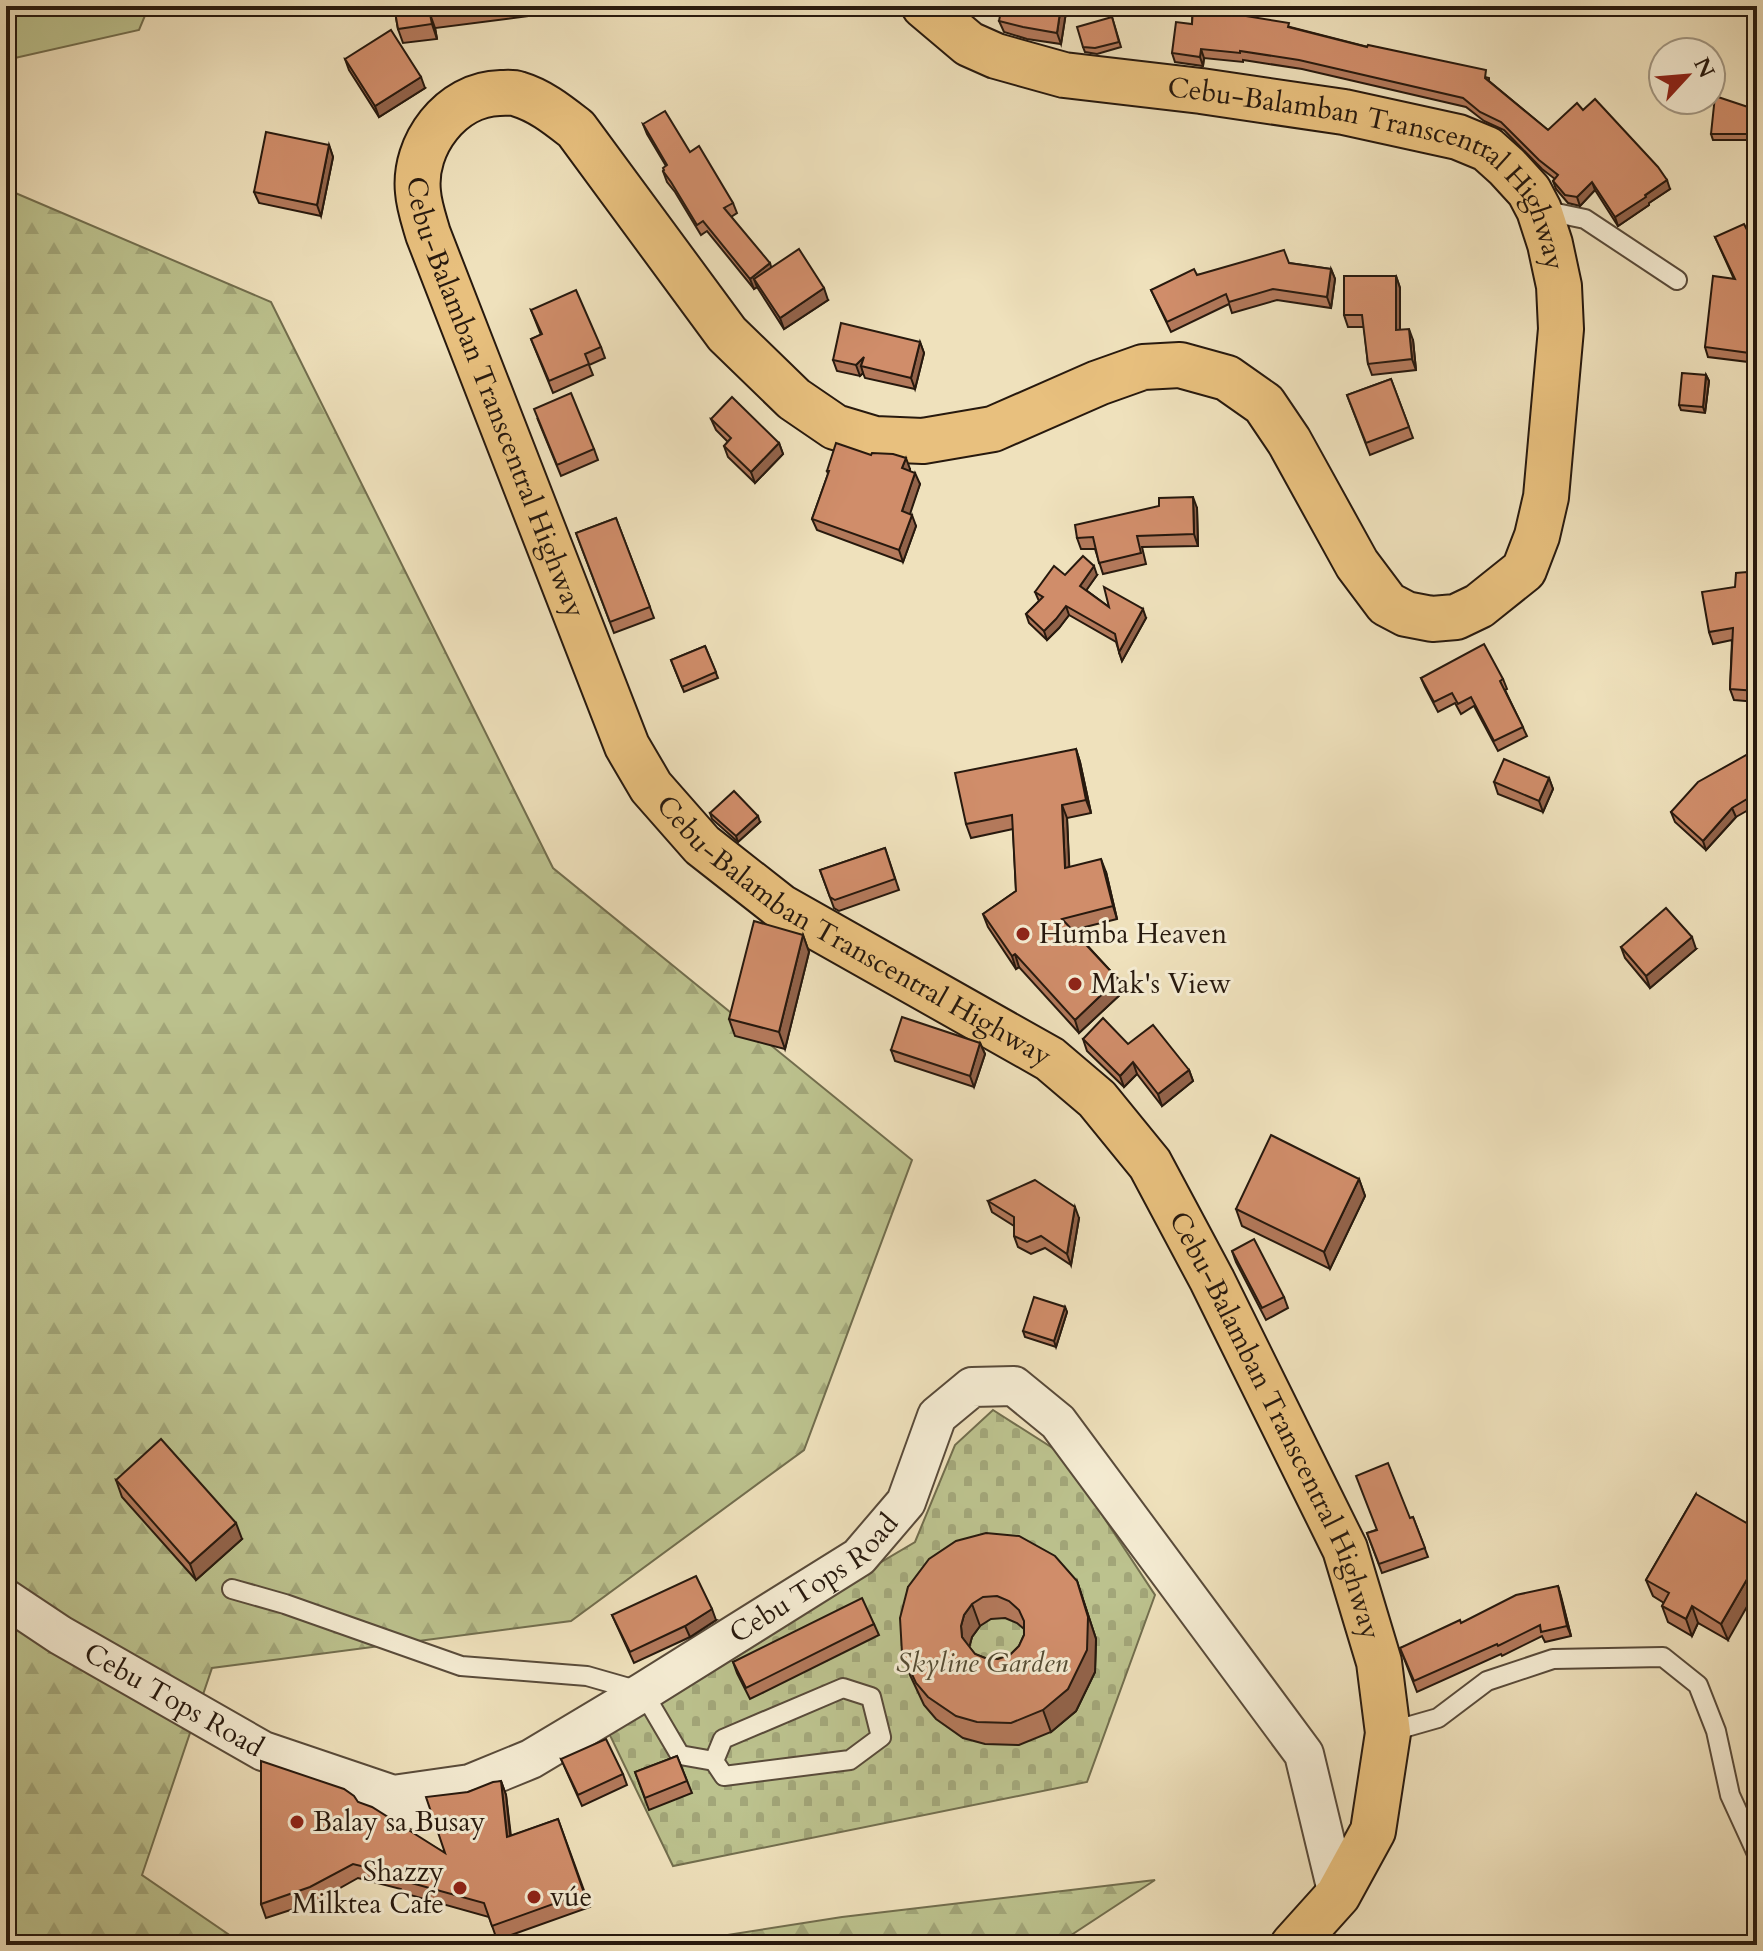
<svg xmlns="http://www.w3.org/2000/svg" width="1763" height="1951" font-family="Cardo,serif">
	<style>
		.grass { fill: #bcc28e; stroke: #726e4e; stroke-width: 2 }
		.forest { fill: url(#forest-firs); stroke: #726e4e; stroke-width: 2 }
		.cemetery { fill: url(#cemetery-stones); stroke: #726e4e; stroke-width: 2 }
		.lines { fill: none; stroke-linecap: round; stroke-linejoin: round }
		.lane-casing { stroke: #594b3a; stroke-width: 22 }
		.street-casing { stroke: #594b3a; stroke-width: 42 }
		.primary-casing { stroke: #27190e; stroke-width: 48 }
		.lane { stroke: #f5ecd3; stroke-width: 18 }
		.street { stroke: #f5ecd3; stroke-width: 38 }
		.primary { stroke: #e8c07e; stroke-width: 44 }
		.wall { fill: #b3795b; stroke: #27190e; stroke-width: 2; fill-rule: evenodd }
		.shaded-wall { fill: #92634a; stroke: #27190e; stroke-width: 2 }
		.building { fill: #d08d6a; stroke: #27190e; stroke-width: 2; fill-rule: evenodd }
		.poi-dot { fill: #8f2418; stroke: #f5ecd3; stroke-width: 3 }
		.labels { text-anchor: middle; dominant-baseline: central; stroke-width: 6; stroke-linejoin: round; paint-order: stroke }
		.street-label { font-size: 28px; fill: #27190e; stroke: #f5ecd3 }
		.poi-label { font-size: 28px; fill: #27190e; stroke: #f5ecd3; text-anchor: start }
		.park-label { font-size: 28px; font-style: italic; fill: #544c34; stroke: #f5ecd3 }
	</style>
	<defs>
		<pattern id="forest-firs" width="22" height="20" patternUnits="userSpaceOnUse" patternTransform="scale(2)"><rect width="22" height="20" fill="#bcc28e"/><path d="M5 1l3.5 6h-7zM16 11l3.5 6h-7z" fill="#a2a679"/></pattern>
		<pattern id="cemetery-stones" width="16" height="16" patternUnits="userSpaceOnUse" patternTransform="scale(2)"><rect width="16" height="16" fill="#bcc28e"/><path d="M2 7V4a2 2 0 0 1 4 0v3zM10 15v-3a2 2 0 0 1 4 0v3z" fill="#a2a679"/></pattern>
	</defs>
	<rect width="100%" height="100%" fill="#efe1bc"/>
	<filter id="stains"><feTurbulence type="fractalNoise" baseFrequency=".0025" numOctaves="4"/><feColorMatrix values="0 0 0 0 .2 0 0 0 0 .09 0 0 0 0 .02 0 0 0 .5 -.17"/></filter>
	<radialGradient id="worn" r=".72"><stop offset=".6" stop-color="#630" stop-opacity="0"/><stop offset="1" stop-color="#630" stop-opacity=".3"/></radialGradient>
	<!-- grass -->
	<path class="grass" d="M6 6H149L139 30 6 60Z"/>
	<!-- forest -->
	<g class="forest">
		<path d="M6 189 271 302 553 868 912 1160 804 1450 571 1621 212 1668 142 1875 244 1945H6Z"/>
		<path d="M1155 1880 1056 1945H664L842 1917Z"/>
	</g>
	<!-- cemetery -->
	<path class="cemetery" d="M993 1410 1062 1454 1155 1595 1087 1782 673 1866 605 1725 915 1542 955 1445Z"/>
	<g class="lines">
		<defs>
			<g id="lane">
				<path d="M1542 210 1585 219 1677 280"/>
				<path d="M232 1589 285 1604 461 1666 587 1676 643 1692 680 1755 714 1761"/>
				<path d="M843 1688 871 1697 881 1737 850 1760 724 1776 714 1761 723 1739Z"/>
				<path d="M1389 1732 1438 1718 1487 1681 1553 1659 1663 1657 1698 1685 1716 1731 1730 1795 1757 1854"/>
				<path d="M371 1807 422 1822"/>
			</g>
			<g id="street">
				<path id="s1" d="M6 1599 60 1635 263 1751 393 1795 470 1784 531 1759 643 1692 859 1557 906 1502 937 1416 972 1387 1014 1386 1058 1422 1304 1754 1338 1895"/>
			</g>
			<g id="primary">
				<path id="s2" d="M924 6 969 44 996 56 1064 75 1201 91 1344 112 1458 137 1487 149 1507 167 1529 191 1539 210 1550 244 1559 286 1561 329 1546 497 1537 536 1524 570 1479 606 1456 617 1432 619 1406 614 1387 604 1357 564 1289 441 1264 404 1227 378 1180 365 1143 367 1098 383 993 429 923 441 875 439 835 427 794 399 727 334 576 129C558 115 541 101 518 94 512 92 506 93 500 93 451 94 413 145 418 192 419 206 424 220 428 234L627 746 651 787 702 845 781 907 1050 1059 1097 1099 1150 1164 1212 1280 1345 1549 1379 1662 1388 1733 1373 1831 1338 1895 1293 1945"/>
			</g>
		</defs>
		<!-- lane casing -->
		<use href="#lane" class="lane-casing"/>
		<!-- street casing -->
		<use href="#street" class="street-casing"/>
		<!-- primary casing -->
		<use href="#primary" class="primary-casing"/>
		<!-- lane -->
		<use href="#lane" class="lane"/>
		<!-- street -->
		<use href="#street" class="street"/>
		<!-- primary -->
		<use href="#primary" class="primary"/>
	</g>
	<!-- wall -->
	<g class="wall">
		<path d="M394 6H551L552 13 435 28 437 39 403 43 398 29Z"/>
		<path d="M1067 6 1061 44 1027 39 1004 32 999 21Z"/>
		<path d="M1193 6H1231V14L1290 27 1489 78V81L1548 130 1583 110 1670 189 1649 203V205L1618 226 1595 190 1580 206 1568 203 1556 189 1553 181 1555 179 1542 169 1504 130 1484 121 1466 107 1302 69 1243 60V62L1204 58 1203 66 1175 62 1172 53 1192 24Z"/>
		<path d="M1112 17 1121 47 1097 54 1085 52 1083 47Z"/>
		<path d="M345 59 425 88 379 117 349 70Z"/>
		<path d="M1757 110V152L1753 150 1751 145 1752 140H1713L1711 134Z"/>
		<path d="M643 124 690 152 733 203 737 213 731 217 771 267 828 300 784 329 757 287 754 289 707 231 701 235 675 192 667 182 663 171 666 166 647 134Z"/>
		<path d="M329 145 333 157 321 216 259 203 254 192Z"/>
		<path d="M1715 237 1757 249V363L1708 357 1705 347 1734 279Z"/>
		<path d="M1289 263 1331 269 1335 279 1331 308 1277 300 1232 313 1229 304 1171 332 1151 290 1197 275Z"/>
		<path d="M1396 276 1400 288V330L1413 340 1416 370 1372 375 1368 364 1364 327H1348L1344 315Z"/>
		<path d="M531 310 601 347 605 358 589 365 593 375 553 393 531 339 541 335Z"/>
		<path d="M920 342 924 353 915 389 865 378 863 373 860 376 837 371 833 360Z"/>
		<path d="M1706 375 1709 381 1705 413 1681 410 1679 405Z"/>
		<path d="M1391 379 1413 438 1370 455 1347 395Z"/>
		<path d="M711 419 779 443 783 454 755 483 728 457 724 446 728 442 716 430Z"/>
		<path d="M538 420 594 449 598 460 561 476Z"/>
		<path d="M910 469V471L920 484 909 514 916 526 903 562 817 530 812 519 828 474 827 471Z"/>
		<path d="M1197 508 1198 546 1142 547 1146 564 1103 574 1095 549H1081L1077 538Z"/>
		<path d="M616 518 654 618 614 633 576 533Z"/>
		<path d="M1747 572 1751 584 1757 619V702L1734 700 1730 689 1732 640 1713 644 1709 632 1735 587Z"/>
		<path d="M1065 575H1097L1086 590 1109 607 1146 618 1122 661 1116 642 1069 615 1059 628 1047 640 1029 623 1026 614 1039 601 1035 592Z"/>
		<path d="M705 646 718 678 684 692 671 660Z"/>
		<path d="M1421 678 1503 679 1507 689 1505 690 1527 736 1498 751 1474 706 1461 714 1455 703 1438 712 1425 687Z"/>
		<path d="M1076 749 1080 762 1091 813 1067 818 1069 867 1106 872 1117 919 1073 930 1118 979 1123 992 1079 1033 1019 967 1016 969 988 927 983 914 1016 891 1013 829 971 838 966 824Z"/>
		<path d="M1757 749V805L1736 817 1706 850 1675 822 1671 812Z"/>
		<path d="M1549 778 1553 789 1543 812 1498 794 1494 782Z"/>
		<path d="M710 813 760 822 738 842 712 819Z"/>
		<path d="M885 848 899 890 839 911 834 908 820 870Z"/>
		<path d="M803 935 809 952 785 1049 735 1036 729 1019Z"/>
		<path d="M1621 947 1696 949 1650 988 1625 958Z"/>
		<path d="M1083 1039 1128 1044 1189 1070 1193 1081 1162 1106 1137 1074 1124 1087 1087 1051Z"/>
		<path d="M980 1043 985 1054 974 1087 895 1061 891 1050Z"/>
		<path d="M1359 1179 1365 1196 1330 1269 1242 1226 1236 1209Z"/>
		<path d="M988 1201 1079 1218 1071 1265 1045 1248 1031 1254 1018 1247 1014 1236V1226L992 1212Z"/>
		<path d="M1232 1251 1284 1297 1288 1308 1266 1320 1236 1262Z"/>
		<path d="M1065 1307 1067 1312 1056 1347 1025 1337 1023 1331Z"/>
		<path d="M116 1480 242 1539 196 1580 122 1497Z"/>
		<path d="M1696 1494 1728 1640 1698 1623 1692 1636 1668 1622 1662 1606 1664 1603 1653 1596 1646 1580Z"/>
		<path d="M1413 1517 1428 1557 1382 1573 1367 1533Z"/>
		<path d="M1077 1581 1096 1639 1095 1672 1076 1711 1051 1732 1019 1745 985 1744 963 1738 936 1719 924 1705 910 1675 902 1653 908 1587ZM1005 1618 1017 1623 1024 1629V1635L1019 1646 1010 1655 998 1659 985 1658 975 1654 969 1647 972 1637 980 1626 991 1619Z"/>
		<path d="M1558 1586 1571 1636 1545 1642 1542 1636 1502 1656 1501 1654 1417 1692 1400 1648Z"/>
		<path d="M612 1615 716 1620 690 1637 634 1663Z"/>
		<path d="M874 1624 879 1635 750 1699 737 1673 733 1662Z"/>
		<path d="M677 1756 692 1793 649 1810 635 1772Z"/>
		<path d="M561 1759 623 1774 627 1785 582 1806Z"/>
		<path d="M501 1781 506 1795 511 1836 558 1819 590 1907 497 1940 489 1917 403 1893 401 1889 358 1878 315 1902 266 1918 261 1904 358 1802 445 1853 468 1792Z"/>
	</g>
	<!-- shaded-wall -->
	<g class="shaded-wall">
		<path d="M1061 6H1067L1061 44 1057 33Z"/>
		<path d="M430 14 435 28 437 39 432 24Z"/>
		<path d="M1201 49 1204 58 1203 66 1200 57Z"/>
		<path d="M421 77 425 88 379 117 375 106Z"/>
		<path d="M329 145 333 157 321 216 317 205Z"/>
		<path d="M1667 180 1670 189 1649 203V205L1618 226 1615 217Z"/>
		<path d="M1592 182 1595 190 1580 206 1577 197Z"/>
		<path d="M770 263 773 273 754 279 757 287 754 289 750 279Z"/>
		<path d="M1331 269 1335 279 1331 308 1327 297Z"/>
		<path d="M1396 276 1400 288V342L1396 330Z"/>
		<path d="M824 288 828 300 784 329 780 318Z"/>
		<path d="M1409 329 1413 340 1416 370 1412 359Z"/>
		<path d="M920 342 924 353 915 389 911 378Z"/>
		<path d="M864 357 861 366 863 373 860 376 856 365Z"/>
		<path d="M1706 375 1709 381 1705 413 1703 407Z"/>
		<path d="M779 443 783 454 755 483 751 472Z"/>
		<path d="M906 458 910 469 906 479 902 468Z"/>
		<path d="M915 473 920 484 907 523 902 511Z"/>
		<path d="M1193 497 1197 508 1198 546 1194 534Z"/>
		<path d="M912 515 916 526 903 562 899 550Z"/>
		<path d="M1094 566 1097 575 1083 595 1080 586Z"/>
		<path d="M1747 572 1751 584 1757 619V632Z"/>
		<path d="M1066 606 1069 615 1059 628 1047 640 1044 631Z"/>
		<path d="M1143 609 1146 618 1122 661 1119 652Z"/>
		<path d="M1076 749 1080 762 1091 813 1086 800Z"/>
		<path d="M1549 778 1553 789 1543 812 1539 801Z"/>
		<path d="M1062 805 1067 818 1070 881 1065 868Z"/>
		<path d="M1732 808 1736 817 1706 850 1703 841Z"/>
		<path d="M758 816 760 822 738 842 736 836Z"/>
		<path d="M1101 859 1106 872 1117 919 1113 906Z"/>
		<path d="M803 935 809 952 785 1049 779 1032Z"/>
		<path d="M1692 937 1696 949 1650 988 1646 976Z"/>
		<path d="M1015 954 1019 967 1016 969 1012 956Z"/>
		<path d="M1118 979 1123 992 1079 1033 1075 1020Z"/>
		<path d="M980 1043 985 1054 974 1087 970 1076Z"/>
		<path d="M1133 1062 1137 1074 1124 1087 1120 1076Z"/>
		<path d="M1189 1070 1193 1081 1162 1106 1158 1094Z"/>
		<path d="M1359 1179 1365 1196 1330 1269 1324 1252Z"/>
		<path d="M1075 1207 1079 1218 1071 1265 1067 1254Z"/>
		<path d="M1065 1307 1067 1312 1056 1347 1054 1341Z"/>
		<path d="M236 1523 242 1539 196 1580 190 1564Z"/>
		<path d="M1757 1562V1589L1728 1640 1721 1624Z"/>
		<path d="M1077 1581 1096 1639 1095 1672 1076 1711 1051 1732 1043 1710Z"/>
		<path d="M1558 1586 1561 1596 1571 1636 1567 1626Z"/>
		<path d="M972 1604 980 1626 972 1637 969 1648 962 1637 961 1626 964 1615Z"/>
		<path d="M1692 1606 1698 1623 1692 1636 1686 1619Z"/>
		<path d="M712 1609 716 1620 690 1637 685 1626Z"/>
		<path d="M501 1781 506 1795 512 1852 507 1837Z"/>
	</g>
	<!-- building -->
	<g class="building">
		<path d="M394 6H488L430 14 432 24 398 29Z"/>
		<path d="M1002 6H1061L1057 33 1023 27 999 21Z"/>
		<path d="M1193 6H1228L1227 13 1289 23 1288 27 1367 47 1368 45 1486 70 1485 78 1548 130 1577 103 1583 110 1595 99 1658 167 1667 180 1645 195 1646 197 1615 217 1592 182 1577 197 1565 195 1553 181 1558 175 1539 160 1501 122 1480 112 1463 98 1299 60 1240 51V53L1201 49 1200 57 1172 53 1176 22 1192 24Z"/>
		<path d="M1112 17 1119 42 1095 48 1083 47 1077 27Z"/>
		<path d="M391 30 421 77 375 106 345 59Z"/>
		<path d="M1715 96 1757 110V147L1751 145 1754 134H1711Z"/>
		<path d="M665 111 690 152 699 146 733 203 724 208 770 263 750 279 703 221 697 225 671 182 663 171 664 170 663 168 667 165 643 124Z"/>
		<path d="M266 132 329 145 317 205 254 192Z"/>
		<path d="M1744 224 1757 249V354L1705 347 1713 276 1735 279 1715 237Z"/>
		<path d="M799 249 824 288 780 318 754 279Z"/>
		<path d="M1284 250 1289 263 1331 269 1327 297 1273 289 1229 302 1226 294 1167 322 1151 290 1194 269 1197 275Z"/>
		<path d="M1344 276H1396V330L1409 329 1412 359 1368 364 1362 315H1344Z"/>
		<path d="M576 290 601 347 585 354 589 364 549 381 531 339 542 334 531 310Z"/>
		<path d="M841 323 920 342 911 378 861 366 864 357 856 365 833 360Z"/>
		<path d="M1682 373 1706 375 1703 407 1679 405Z"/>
		<path d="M1391 379 1409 427 1366 443 1347 395Z"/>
		<path d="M571 393 594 449 557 465 534 409Z"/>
		<path d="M732 397 779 443 751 472 724 446 731 438 711 419Z"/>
		<path d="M836 443 871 455 872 453 893 454 906 458 902 468 915 473 902 511 912 515 899 550 812 519 829 471H827Z"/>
		<path d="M1193 497 1194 534 1137 536 1141 553 1099 563 1093 537 1077 538 1075 525 1159 506V498Z"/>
		<path d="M616 518 650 607 610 622 576 533Z"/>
		<path d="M1083 556 1094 566 1080 586 1109 607 1104 587 1143 609 1119 652 1115 634 1066 606 1056 619 1044 631 1026 614 1043 597 1035 592 1054 566 1065 575Z"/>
		<path d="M1747 572 1757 632V691L1730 689 1733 628 1709 632 1702 592 1735 587 1736 573Z"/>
		<path d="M1484 644 1503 679 1500 681 1523 727 1494 741 1471 697 1458 704 1452 693 1434 702 1421 678Z"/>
		<path d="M705 646 716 672 682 687 671 660Z"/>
		<path d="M1076 749 1086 800 1062 805 1065 868 1101 859 1113 906 1062 919 1118 979 1075 1020 1015 954 1012 956 983 914 1016 891 1012 815 966 824 955 773Z"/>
		<path d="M1757 749V793L1732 808 1703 841 1671 812 1698 782Z"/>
		<path d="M1504 759 1549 778 1539 801 1494 782Z"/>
		<path d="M734 791 758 816 736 836 710 813Z"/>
		<path d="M885 848 895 879 835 900 830 897 820 870Z"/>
		<path d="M1666 908 1692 937 1646 976 1621 947Z"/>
		<path d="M754 921 803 935 779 1032 729 1019Z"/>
		<path d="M902 1017 980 1043 970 1076 891 1050Z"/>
		<path d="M1103 1018 1128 1044 1153 1025 1189 1070 1158 1094 1133 1062 1120 1076 1083 1039Z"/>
		<path d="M1271 1135 1359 1179 1324 1252 1236 1209Z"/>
		<path d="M1035 1180 1075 1207 1067 1254 1041 1236 1027 1242 1014 1236V1217L988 1201Z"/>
		<path d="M1254 1239 1284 1297 1262 1308 1232 1251Z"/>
		<path d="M1034 1297 1065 1307 1054 1341 1023 1331Z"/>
		<path d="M161 1439 236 1523 190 1564 116 1480Z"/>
		<path d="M1388 1463 1410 1518 1413 1517 1425 1548 1379 1564 1367 1533 1377 1530 1356 1476Z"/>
		<path d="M1696 1494 1757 1529V1562L1721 1624 1692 1606 1686 1619 1662 1606 1669 1593 1646 1580Z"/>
		<path d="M986 1533 1019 1536 1055 1556 1077 1581 1088 1617 1087 1650 1068 1689 1043 1710 1011 1723 977 1722 956 1716 928 1697 916 1683 902 1653 900 1618 908 1587 929 1559 956 1541ZM997 1596 1009 1601 1019 1610 1024 1621V1635L1019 1646 1010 1655 998 1659 985 1658 975 1654 962 1637 961 1626 964 1615 972 1604 983 1597Z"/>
		<path d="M696 1576 712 1609 685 1626 630 1652 612 1615Z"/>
		<path d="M1558 1586 1567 1626 1541 1632 1540 1625 1498 1646 1497 1644 1414 1681 1400 1648 1460 1620 1461 1623 1516 1595Z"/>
		<path d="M862 1598 874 1624 746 1688 733 1662Z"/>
		<path d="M606 1739 623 1774 578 1795 561 1759Z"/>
		<path d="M677 1756 687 1781 645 1798 635 1772Z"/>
		<path d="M261 1761 344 1789 354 1796 358 1802 372 1807 445 1853 426 1797 468 1792 493 1782 501 1781 507 1837 558 1819 584 1893 492 1926 484 1903 397 1879 398 1875 353 1864 310 1887 261 1904Z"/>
	</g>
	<!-- markers -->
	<g class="poi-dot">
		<circle cx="1023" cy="934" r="8"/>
		<circle cx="1075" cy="984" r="8"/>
		<circle cx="297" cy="1822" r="8"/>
		<circle cx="460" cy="1888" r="8"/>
		<circle cx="534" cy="1897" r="8"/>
	</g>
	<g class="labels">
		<!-- street labels -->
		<g class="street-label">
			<text stroke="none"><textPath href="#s2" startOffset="498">Cebu-Balamban Transcentral Highway</textPath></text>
			<text stroke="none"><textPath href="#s2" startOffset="2728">Cebu-Balamban Transcentral Highway</textPath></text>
			<text stroke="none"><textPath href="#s2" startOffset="3400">Cebu-Balamban Transcentral Highway</textPath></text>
			<text stroke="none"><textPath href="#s2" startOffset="4072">Cebu-Balamban Transcentral Highway</textPath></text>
			<text stroke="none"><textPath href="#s1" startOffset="916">Cebu Tops Road</textPath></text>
			<text stroke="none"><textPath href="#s1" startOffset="196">Cebu Tops Road</textPath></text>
		</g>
		<!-- poi labels -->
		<g class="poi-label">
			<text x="1039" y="934">Humba Heaven</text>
			<text x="1091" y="984">Mak's View</text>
			<text x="313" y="1822">Balay sa Busay</text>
			<text x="444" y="1872" text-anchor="end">Shazzy<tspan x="444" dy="32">Milktea Cafe</tspan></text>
			<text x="550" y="1897">vúe</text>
		</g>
		<!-- park labels -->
		<g class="park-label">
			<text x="982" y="1663">Skyline Garden</text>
		</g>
	</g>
	<!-- margin -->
	<rect width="1763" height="1951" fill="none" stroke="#efe1bc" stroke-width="32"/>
	<rect x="8" y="8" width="1747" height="1935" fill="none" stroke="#27190e" stroke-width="4"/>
	<rect x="16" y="16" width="1731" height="1919" fill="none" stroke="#27190e" stroke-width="2"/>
	<!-- north arrow -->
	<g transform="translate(1687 76) rotate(64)"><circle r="38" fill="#f5ecd3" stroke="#a39884" stroke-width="2"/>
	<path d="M0-6L14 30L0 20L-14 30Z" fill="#8f2418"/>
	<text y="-12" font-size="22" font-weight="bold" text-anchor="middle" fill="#27190e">N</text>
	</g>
	<rect width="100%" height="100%" filter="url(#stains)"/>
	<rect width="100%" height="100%" fill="url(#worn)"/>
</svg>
